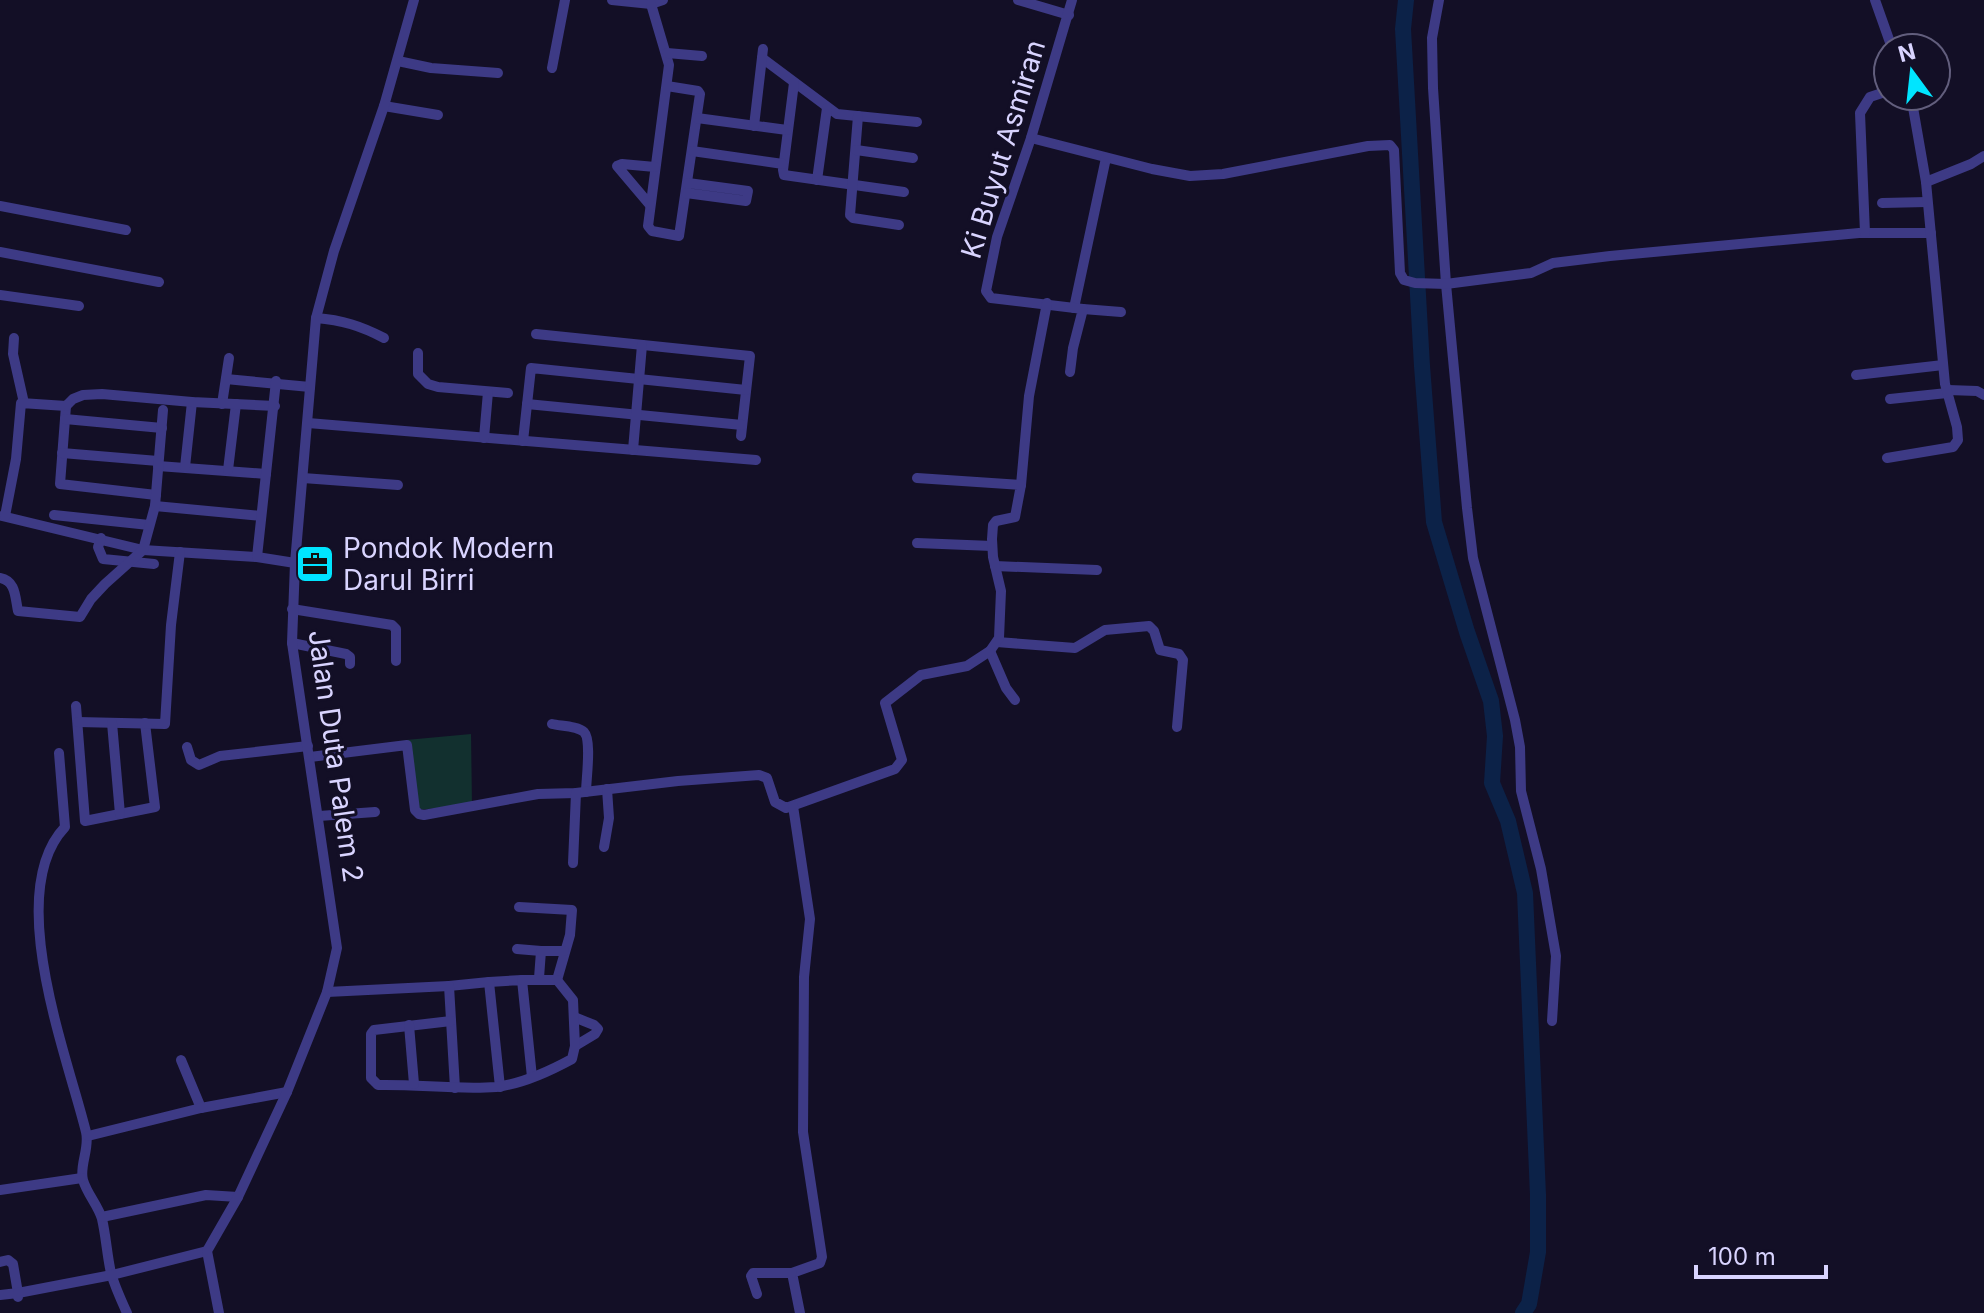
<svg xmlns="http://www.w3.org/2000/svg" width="1984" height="1313" font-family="Inter,sans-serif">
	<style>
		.green { fill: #12302f }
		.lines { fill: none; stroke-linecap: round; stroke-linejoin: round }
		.river { stroke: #0c2248; stroke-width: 16 }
		.street { stroke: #3d3a85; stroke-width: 10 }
		.labels { text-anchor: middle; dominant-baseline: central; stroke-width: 6; stroke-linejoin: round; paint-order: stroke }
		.street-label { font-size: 28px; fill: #d9d4ff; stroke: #130f26 }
		.poi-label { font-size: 28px; fill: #d9d4ff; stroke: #130f26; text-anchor: start }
	</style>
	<rect width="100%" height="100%" fill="#130f26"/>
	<!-- green -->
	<path class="green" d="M471 734 472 806 412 810 406 740Z"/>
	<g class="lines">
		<!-- river -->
		<path class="river" d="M1406 0 1403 29 1422 366 1434 522 1467 632 1491 701 1495 736 1492 783 1508 821 1525 893 1538 1195V1252L1529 1304 1523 1313"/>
		<!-- street -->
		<g class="street">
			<path d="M612 0 651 4 663 0"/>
			<path d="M1018 0 1069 15"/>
			<path d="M1439 0 1432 38 1433 88 1446 284 1467 508 1473 558 1515 720 1520 747 1521 791 1541 869 1556 956 1552 1021"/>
			<path d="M1875 0 1892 48"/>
			<path d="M651 4 669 65 648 226 652 231 679 236 700 94 698 91 667 86"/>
			<path d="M667 53 702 56"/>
			<path d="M762 58 837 114 917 122"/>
			<path d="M398 61 431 68 498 73"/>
			<path d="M552 68 565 0"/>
			<path d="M794 83 783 170 784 175 904 192"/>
			<path d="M384 106 438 115"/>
			<path d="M858 116 850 215 853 218 899 225"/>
			<path d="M697 118 787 130"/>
			<path d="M754 126 763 49"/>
			<path d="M1031 138 1152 169 1190 176 1223 174 1368 146 1390 145 1394 150 1400 273 1404 280 1415 283 1446 284 1531 273 1553 263 1610 256 1859 233H1931"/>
			<path d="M856 150 913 158"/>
			<path d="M692 151 783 164"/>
			<path d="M817 180 827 108"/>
			<path d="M1926 182 1971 164 1984 156"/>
			<path d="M686 193 746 201 748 191 688 183"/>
			<path d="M1882 203 1927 202"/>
			<path d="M650 205 617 166 622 164 655 167"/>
			<path d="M0 206 126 230"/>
			<path d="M1865 233 1860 113 1870 97 1888 91"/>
			<path d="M0 252 159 282"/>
			<path d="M0 295 79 306"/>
			<path d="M1074 308 1106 158"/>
			<path d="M1083 309 1121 312"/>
			<path d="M316 318C342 320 361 326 384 338"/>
			<path d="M536 334 750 356 741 436"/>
			<path d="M14 338 13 354 24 403"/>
			<path d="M418 353V374L428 384 438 387 508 393"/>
			<path d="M1070 372 1073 348 1083 309 991 298 986 291 997 237 1031 138 1072 0"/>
			<path d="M1856 375 1943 365"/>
			<path d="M226 379 310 387"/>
			<path d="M1948 390 1977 391 1984 395"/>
			<path d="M1890 399 1947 393"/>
			<path d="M222 404 229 358"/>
			<path d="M527 404 742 425"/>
			<path d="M66 406 60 484 156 495"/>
			<path d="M65 419 162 428"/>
			<path d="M308 423 756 460"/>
			<path d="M484 438 488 392"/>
			<path d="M523 441 531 368 746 390"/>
			<path d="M633 450 642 345"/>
			<path d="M62 453 158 461"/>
			<path d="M1887 458 1953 447 1958 440 1957 427 1945 384 1926 182 1911 96"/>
			<path d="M158 466 266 474"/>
			<path d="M185 467 192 402"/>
			<path d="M228 470 236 404"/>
			<path d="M303 478 398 485"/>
			<path d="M1021 485 1029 396 1047 303"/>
			<path d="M155 506 261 516"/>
			<path d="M54 515 149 525"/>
			<path d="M2 516 143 550 257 557 295 563"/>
			<path d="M5 516 16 459 21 403 66 406 73 399 83 395 102 394 192 402 275 406"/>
			<path d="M101 538 98 547 103 559 154 564"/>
			<path d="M917 543 992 546"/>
			<path d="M257 557 276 381"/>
			<path d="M995 566 1097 570"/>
			<path d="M0 578C16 581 15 597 18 611L80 617 91 599 105 584 143 550 155 506 163 410"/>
			<path d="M292 609 392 625 396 629V661"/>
			<path d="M997 642 1075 648 1105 630 1149 626 1154 631 1160 650 1179 654 1183 660 1177 727"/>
			<path d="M292 643 346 654 350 657V664"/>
			<path d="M990 651 1006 688 1015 700"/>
			<path d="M76 706 85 821 155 807 145 723"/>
			<path d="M78 722 165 724 171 625 180 552"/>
			<path d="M112 723 120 814"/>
			<path d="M552 724C560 726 578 726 584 732 592 740 586 780 586 792"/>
			<path d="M187 747 191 760 199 765 220 756 308 746"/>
			<path d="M59 753 65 827C3 892 67 1055 86 1132 90 1148 79 1166 83 1180 87 1194 98 1205 102 1219 106 1236 107 1255 111 1273 115 1287 121 1300 127 1313"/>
			<path d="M310 757 407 745 415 810 419 814 424 815 538 794 576 793 678 781 759 775 767 778 775 802 786 808 895 769 902 760 885 703 921 675 967 666 990 651 999 638 1001 591 993 557 992 539 993 525 996 521 1015 517 1021 485 917 478"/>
			<path d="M793 806 810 919 804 977 803 1132 822 1257 820 1263 792 1273 800 1313"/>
			<path d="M319 816 375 812"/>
			<path d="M604 847 609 818 607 789"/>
			<path d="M573 863 576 793"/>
			<path d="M519 907 572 910 570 935 557 980"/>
			<path d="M517 949 541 951"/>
			<path d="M539 978 541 951H564"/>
			<path d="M489 982 522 980 532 1077"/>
			<path d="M449 986 489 982 500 1087"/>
			<path d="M327 992 449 986 455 1088"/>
			<path d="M574 1017 594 1025 598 1029 595 1034 575 1046"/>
			<path d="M451 1021 374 1030 371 1034V1078L378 1085C417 1084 457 1090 496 1087 521 1084 550 1071 572 1059L575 1046 573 1000 557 980H522"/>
			<path d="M409 1025 414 1084"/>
			<path d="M181 1060 201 1108"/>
			<path d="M88 1136 201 1108 287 1092"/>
			<path d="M0 1190 82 1178"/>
			<path d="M102 1217 206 1195 238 1197"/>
			<path d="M0 1262 8 1260 13 1264 18 1293 0 1295"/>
			<path d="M757 1294 751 1276 753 1273H792"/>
			<path d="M18 1297V1293L112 1275 207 1251"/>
			<path d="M219 1313 207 1251 238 1197 287 1092 327 992 337 948 292 643 295 563 316 318 334 251 384 106 414 0"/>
		</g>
	</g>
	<!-- icons -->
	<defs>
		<symbol id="office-square" viewBox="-11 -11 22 22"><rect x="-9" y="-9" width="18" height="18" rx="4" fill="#00e5ff" stroke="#130f26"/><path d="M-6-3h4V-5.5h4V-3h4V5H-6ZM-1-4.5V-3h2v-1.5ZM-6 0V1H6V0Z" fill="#111"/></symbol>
	</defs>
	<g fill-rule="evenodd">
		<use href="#office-square" x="293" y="542" width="44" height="44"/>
	</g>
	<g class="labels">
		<!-- street labels -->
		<g class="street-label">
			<text transform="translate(1003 149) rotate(-73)">Ki Buyut Asmiran</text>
			<text transform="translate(336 756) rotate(82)">Jalan Duta Palem 2</text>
		</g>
		<!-- poi labels -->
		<g class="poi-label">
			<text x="343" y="548">Pondok Modern<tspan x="343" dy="32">Darul Birri</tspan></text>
		</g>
	</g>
	<!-- north arrow -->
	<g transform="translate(1912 72) rotate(345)"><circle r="38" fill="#130f26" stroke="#625e7d" stroke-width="2"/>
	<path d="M0-6L14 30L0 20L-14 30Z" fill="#00e5ff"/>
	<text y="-12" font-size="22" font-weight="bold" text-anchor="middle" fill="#d9d4ff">N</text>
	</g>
	<!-- scale -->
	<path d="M1696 1265v12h130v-12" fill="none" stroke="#d9d4ff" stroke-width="4"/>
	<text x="1708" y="1265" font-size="24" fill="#d9d4ff" stroke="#130f26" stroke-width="6" paint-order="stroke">100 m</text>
</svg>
